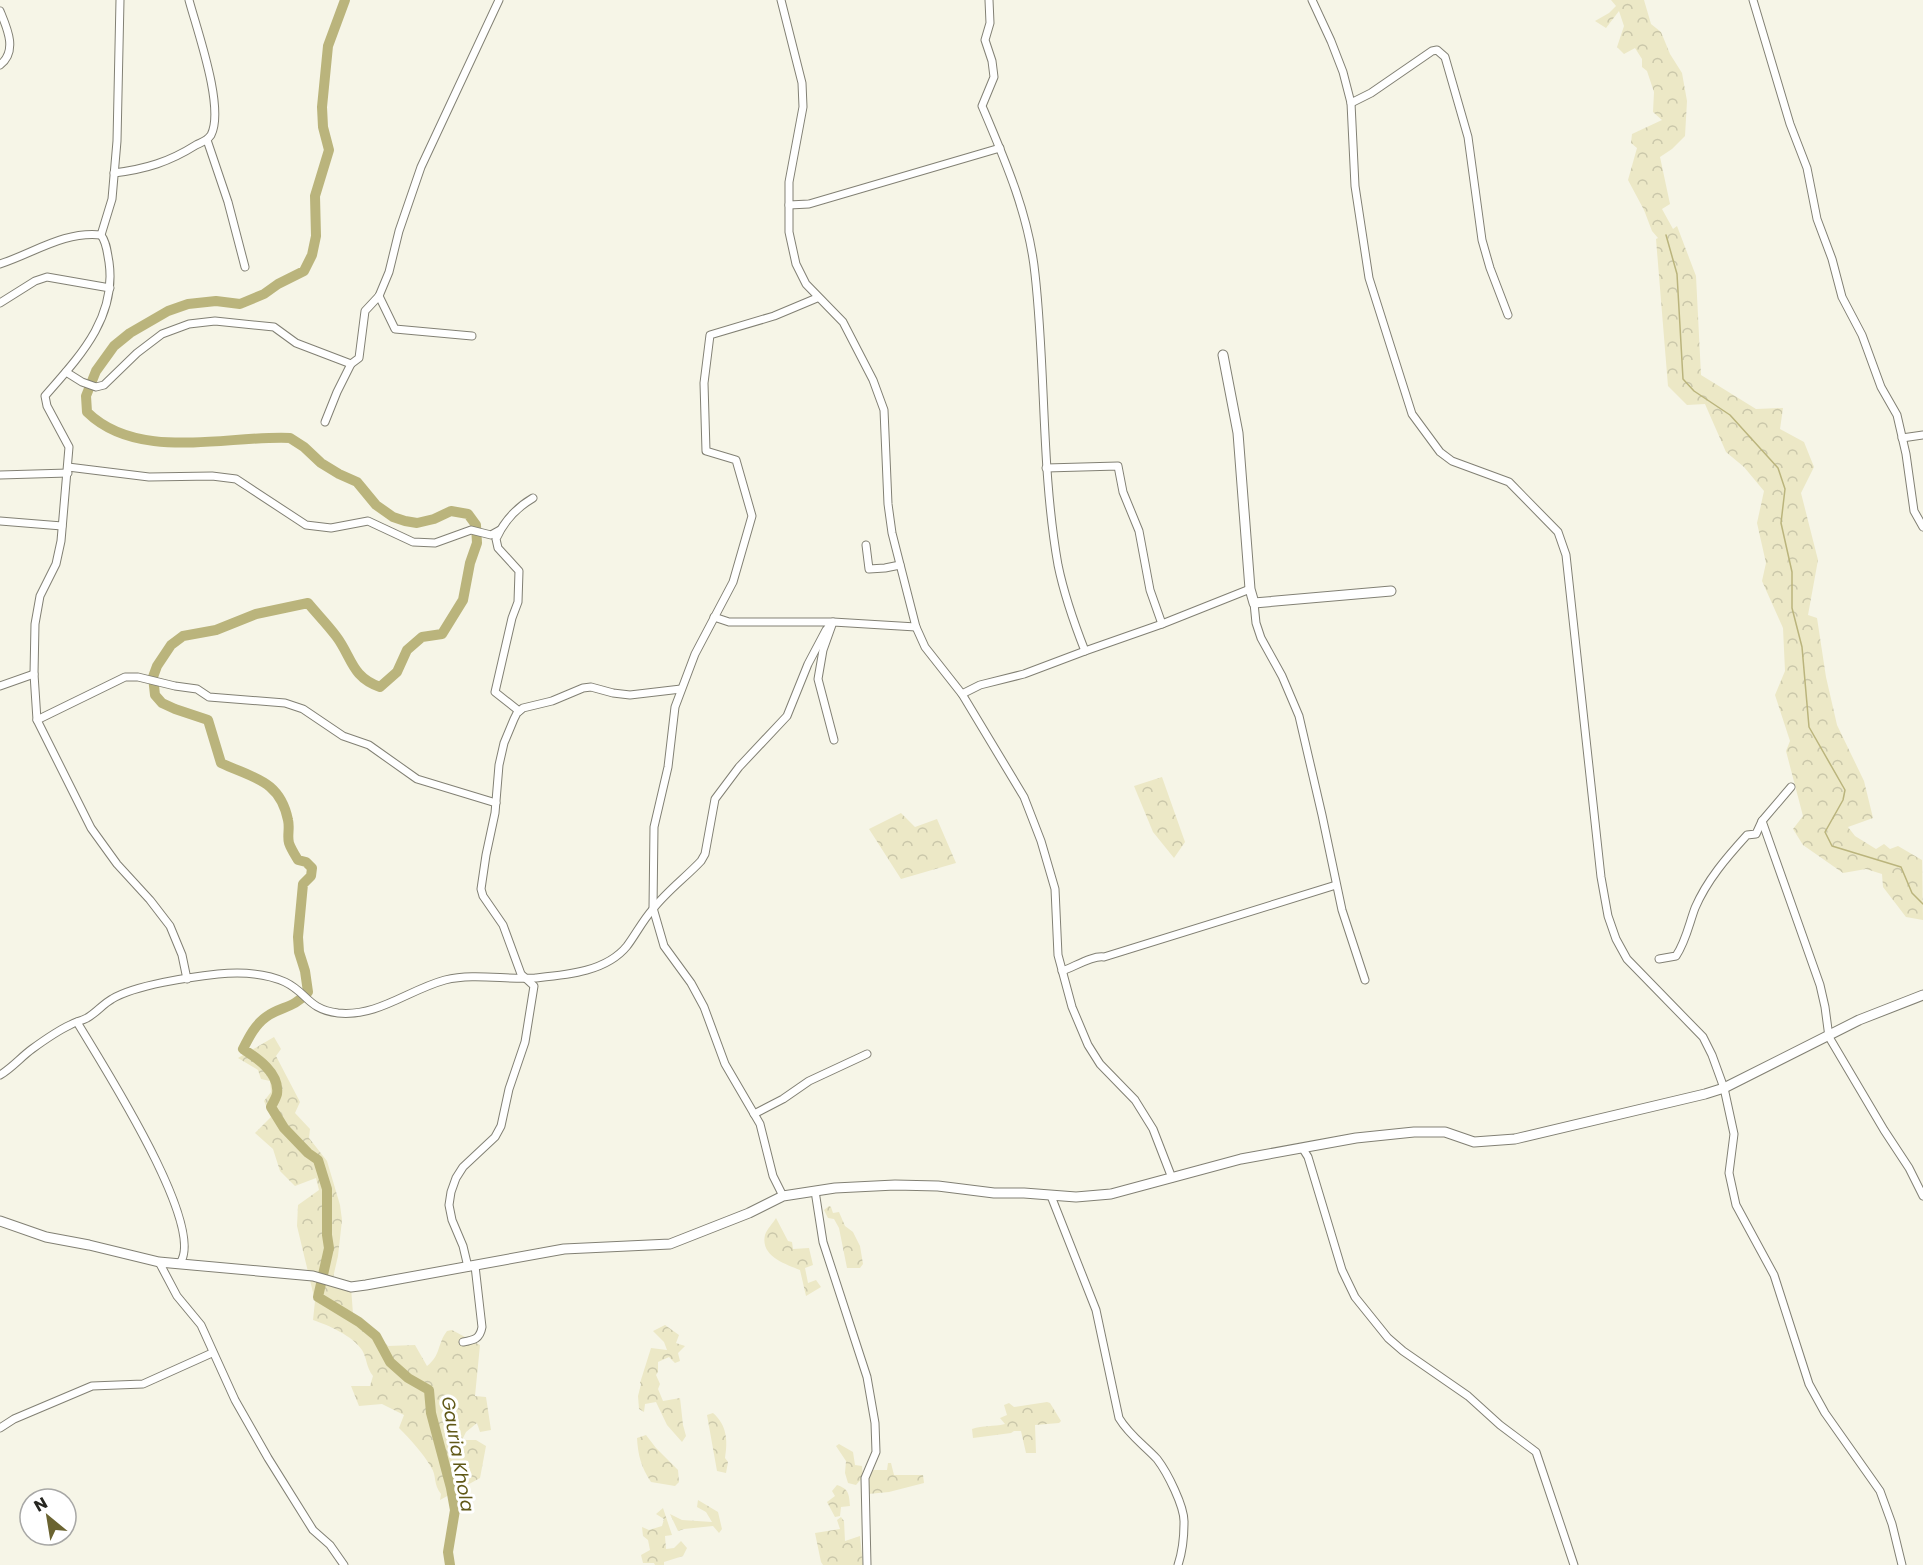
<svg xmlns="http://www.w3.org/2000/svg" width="1923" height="1565" font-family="Poppins,sans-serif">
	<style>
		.forest { fill: url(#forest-crowns) }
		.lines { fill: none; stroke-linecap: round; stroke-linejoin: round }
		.stream { stroke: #bab47c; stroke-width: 1.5 }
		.river { stroke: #bab47c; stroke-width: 10 }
		.street-casing { stroke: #828074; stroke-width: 9 }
		.secondary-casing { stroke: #828074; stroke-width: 11 }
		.street { stroke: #fff; stroke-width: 7 }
		.secondary { stroke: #fff; stroke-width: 9 }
		.labels { text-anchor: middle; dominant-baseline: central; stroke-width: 6; stroke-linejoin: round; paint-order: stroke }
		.water-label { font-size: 18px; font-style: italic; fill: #605817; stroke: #fff }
	</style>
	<defs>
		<pattern id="forest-crowns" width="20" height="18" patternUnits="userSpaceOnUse" patternTransform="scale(1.5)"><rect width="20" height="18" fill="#ece8c6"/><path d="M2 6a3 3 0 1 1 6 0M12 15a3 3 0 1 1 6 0" fill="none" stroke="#cac7aa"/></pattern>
	</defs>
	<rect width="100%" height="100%" fill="#f6f5e7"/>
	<!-- forest -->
	<g class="forest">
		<path d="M1611 0H1644L1651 24 1661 32 1670 54 1682 73 1687 101 1685 136 1672 149 1660 157 1670 204 1662 209 1673 229 1677 226 1696 276 1701 375 1756 409 1783 408 1780 429 1804 442 1814 467 1801 493 1818 560 1808 615 1817 618 1826 677 1837 725 1864 781 1873 818 1848 827 1855 836 1876 849 1884 844 1890 849 1898 846 1922 860 1923 920 1906 917 1883 887 1882 874 1866 869 1843 873 1803 845 1793 829 1803 816 1786 751 1790 741 1775 695 1785 671 1783 628 1762 581 1766 563 1757 523 1764 491 1744 467 1726 452 1705 404 1687 405 1668 386 1656 239 1658 238 1652 231 1644 210 1628 180 1637 148 1631 143 1632 134 1662 120 1653 112 1654 92 1647 71 1642 67V59L1635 48 1624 54 1617 47 1624 26 1619 11 1606 28 1595 21 1609 13 1616 6Z"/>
		<path d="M1162 777 1185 842 1174 858 1153 832 1134 786Z"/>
		<path d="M901 813 915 827 937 819 956 863 901 879 869 829Z"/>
		<path d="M274 1037 281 1049 276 1056 300 1102 295 1113 310 1129 309 1138 327 1161 340 1205 342 1220 338 1256 332 1282 351 1287 353 1314 388 1346 415 1345 427 1366C441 1355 437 1344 447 1331L452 1330 480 1345 475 1396 486 1397 491 1430 480 1432 477 1423 466 1432 462 1440H476L486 1446 480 1478 440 1500 441 1494C433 1484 437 1476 431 1467 423 1453 410 1439 399 1428L404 1415 382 1404 359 1406 351 1386H370L373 1376C366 1367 367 1358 362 1350 353 1336 328 1325 313 1320L315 1301 297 1226 298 1205 319 1190 316 1178 295 1186 280 1171 273 1149 255 1133 271 1117 264 1101 271 1092 270 1081 261 1079 258 1070 238 1058Z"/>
		<path d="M829 1206 831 1207 833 1213 839 1212 845 1226 853 1232 860 1246 863 1264 860 1268H847L839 1228 834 1219 828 1218 824 1210Z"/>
		<path d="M776 1218 788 1241 792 1242 793 1249 809 1248 813 1265 805 1268 808 1283 816 1280 821 1287 806 1296 800 1270C785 1264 760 1256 765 1235 767 1229 773 1223 776 1218Z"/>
		<path d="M665 1325 679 1335 676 1343 685 1346 678 1353 680 1361 675 1363 669 1357 658 1362V1372L656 1375 660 1384 658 1389 663 1401 680 1398 683 1425 686 1436 682 1442 667 1425 656 1402 645 1404 644 1412 639 1409 638 1396 641 1384 640 1383 651 1348 667 1350 664 1342 653 1331Z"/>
		<path d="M1047 1402 1050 1403 1061 1421 1059 1423 1035 1425 1036 1453H1026L1021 1431H1014L1011 1433 973 1438 972 1429C983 1425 993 1427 1005 1424L1000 1418 1007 1415 1004 1405 1009 1403 1014 1407Z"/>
		<path d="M713 1413C727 1425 728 1441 725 1458L728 1462 726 1473 717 1471 707 1415Z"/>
		<path d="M646 1435 656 1448 678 1470 679 1482 675 1486 651 1482C641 1467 638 1455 637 1438Z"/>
		<path d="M839 1444 853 1452 855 1465 862 1466 863 1477 856 1485 848 1483 845 1473 846 1461 836 1446Z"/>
		<path d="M888 1463H891L894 1475H923L924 1483 889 1492 868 1494 869 1473 873 1470H887Z"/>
		<path d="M837 1485C849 1489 849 1494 850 1506L841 1507 840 1516 835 1517 827 1502 835 1496 832 1491Z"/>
		<path d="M698 1500 718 1512 722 1529 719 1533 713 1526 684 1529 678 1531 670 1514 682 1520 712 1522 706 1512 697 1507Z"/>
		<path d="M663 1508 672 1535 665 1536 666 1549 674 1548 681 1541 687 1548 683 1556 664 1562V1565H655L654 1563H643L641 1555 650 1550 648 1540 643 1536 642 1527 649 1530 662 1526 664 1519 656 1514Z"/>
		<path d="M841 1517 844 1521 845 1541 860 1536 863 1565H823L821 1562 815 1533 840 1529 837 1520Z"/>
	</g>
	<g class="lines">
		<!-- stream -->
		<path class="stream" d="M1666 235 1677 274 1683 379 1694 391 1730 415 1778 468 1785 489 1781 523 1792 572V608L1802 647 1809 727 1845 790 1843 800 1825 832 1832 846 1901 867 1912 893 1923 904"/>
		<!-- river -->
		<path class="river" d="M345 0 328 46 322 107 323 127 329 150 315 196 316 236 312 255 304 271 278 284 264 294 240 304 216 301 188 304 168 311 130 333 114 346 96 371 86 396 87 412C138 462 226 435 290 438L304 447 321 463 339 474 357 482 376 505 393 517 405 521 417 523 434 519 451 511 468 514 476 525 477 543 470 563 463 600 442 634 422 637 407 650 397 672 380 687C351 677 352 657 336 636 327 624 317 614 308 603L256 614 216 630 183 636 171 645 157 666 153 677 155 695 162 703 175 709 208 720 221 763C253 778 280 780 288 820 290 828 287 836 289 843 291 849 295 855 298 860L306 862 312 868 311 876 303 884 298 937 299 952 305 971 308 992C293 1009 281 1006 266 1017 255 1025 249 1037 243 1049 257 1058 280 1073 277 1094 276 1098 273 1103 271 1107L284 1128 308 1153 318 1160 327 1189V1235L329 1248 318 1297 359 1322 376 1336 390 1362 408 1378 429 1390 431 1413 451 1488 455 1510 448 1552 450 1565"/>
		<defs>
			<g id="street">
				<path d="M120 0 117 141 112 199 101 235C107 243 107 252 109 262 117 318 79 357 45 396L47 406 69 447 61 541 56 564 40 596 35 624 34 674 37 720 91 828 117 864 150 900 170 926 182 955 187 979"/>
				<path d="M781 0 802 83 803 107 789 182V232L796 264 806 284 843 322 873 380 884 410 888 504 892 533 916 627 925 647 962 694 1024 797 1041 841 1055 889 1058 955 1072 1007 1088 1045 1100 1064 1135 1100 1153 1129 1172 1178"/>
				<path d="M1312 0 1331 41 1343 72 1351 103 1355 186 1369 278 1412 414 1440 452 1452 461 1509 482 1558 532 1566 555 1601 877 1608 916 1616 939 1627 959 1703 1037 1712 1055 1724 1088 1734 1134 1729 1173 1736 1205 1774 1275 1809 1384 1825 1413 1880 1491 1892 1524 1902 1565"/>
				<path d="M1753 0 1790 124 1807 168 1817 219 1832 259 1842 297 1862 335 1881 387 1897 415 1906 454 1914 511 1923 527"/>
				<path d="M0 11C7 28 18 51 0 65"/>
				<path d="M1351 103 1371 93 1432 51 1437 50 1445 57 1468 137 1482 240 1490 268 1508 315"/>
				<path d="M207 140 228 202 245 267"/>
				<path d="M114 173C146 169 169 162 196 145 202 142 207 141 211 135 225 108 197 30 189 0"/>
				<path d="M789 205 809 204 1000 148"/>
				<path d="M0 264C34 253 64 231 101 235"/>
				<path d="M379 296 395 329 472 336"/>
				<path d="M0 303 35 281 47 277 110 288"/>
				<path d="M66 372 82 382 96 387 104 385 137 353 162 334 189 324 215 321 274 327 296 343 351 364 359 358 365 311 379 296 389 272 399 231 421 167 499 0"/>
				<path d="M325 422 337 392 351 364"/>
				<path d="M1902 438 1923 435"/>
				<path d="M68 467 149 477 212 476 236 479 306 525 331 528 368 521 413 542 435 543 471 530 491 535 500 530"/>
				<path d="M1046 468 1118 466 1123 492 1139 531 1150 590 1162 624"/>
				<path d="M0 475 68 473"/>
				<path d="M0 521 62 526"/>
				<path d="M866 545 869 569 885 568 900 565"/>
				<path d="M1254 603 1256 623 1261 638 1282 676 1299 716 1322 815 1342 910 1365 980"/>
				<path d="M1085 651 1162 624 1250 589"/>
				<path d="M0 686 34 674"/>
				<path d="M962 694 980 685 1024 674 1085 651C1074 623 1064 594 1058 565 1041 469 1046 371 1035 274 1029 215 1005 160 982 106L994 77 992 61 985 40 990 23 989 0"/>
				<path d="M519 711 495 692 512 618 518 602 519 571 498 548 496 539C504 521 516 508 533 498"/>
				<path d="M37 720 125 677H138L175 686 197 689 209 697 285 703 303 709 343 736 369 745 417 779 496 803"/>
				<path d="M834 740 818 679 823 650 833 622 916 627"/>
				<path d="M1791 787 1762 821 1820 985 1825 1007 1829 1037 1884 1130 1909 1168 1923 1196"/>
				<path d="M1659 959 1676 956C1686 941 1689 924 1695 908 1707 880 1727 857 1747 835L1756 834 1762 821"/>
				<path d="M1062 971C1074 967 1093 955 1104 957L1336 885"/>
				<path d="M77 1022C100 1061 207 1226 180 1263"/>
				<path d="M0 1075C12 1068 21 1057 32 1049 43 1041 57 1031 70 1025 75 1022 81 1021 87 1018 96 1013 103 1004 112 999 135 985 190 977 218 974 239 972 265 973 285 982 308 993 307 1009 338 1013 378 1017 408 990 445 980 474 973 506 980 535 978 566 975 606 972 627 946 636 934 643 920 653 909 667 891 686 877 701 861L705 854 715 799 739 767 787 716 808 664 826 630 833 622H729L714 617"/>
				<path d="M754 1114 783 1099 809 1081 867 1054"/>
				<path d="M1303 1149 1308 1157 1342 1270 1355 1297 1388 1338 1403 1351 1468 1396 1500 1425 1536 1452 1574 1565"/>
				<path d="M815 1191 823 1242 867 1377 875 1423 876 1452 865 1478 867 1565"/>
				<path d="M783 1196 773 1176 760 1124 725 1064 704 1007 691 983 664 946 653 908 654 827 668 767 675 707 695 654 733 582 752 516 736 460 706 451 704 383 710 335 774 316 817 298"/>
				<path d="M1051 1196 1096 1310 1119 1418C1129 1435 1144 1445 1157 1459 1167 1472 1185 1507 1184 1523 1184 1536 1182 1553 1178 1565"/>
				<path d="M159 1262 177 1296 201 1325 235 1400 268 1458 313 1530 330 1545 344 1565"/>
				<path d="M468 1267 463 1246 452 1220 449 1205 451 1192 456 1178 463 1167 495 1137 501 1126 509 1089 525 1042 534 986 521 974 503 925 483 896 481 889 486 855 495 813 499 765 504 743 514 719 517 713 523 708 552 701 583 688 591 687 613 693 630 695 681 689"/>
				<path d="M463 1342C474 1340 480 1339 482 1327L475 1266"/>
				<path d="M0 1428 14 1419 92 1386 143 1384 212 1353"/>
			</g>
			<g id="secondary">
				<path d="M1223 355 1238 433 1250 589 1254 603 1391 591"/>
				<path d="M0 1221 46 1237 89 1245 159 1262 313 1276 351 1287 366 1285 564 1249 670 1244 749 1213 783 1196 835 1188 895 1185 938 1186 994 1193H1024L1076 1197 1111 1194 1241 1159 1356 1138 1414 1132H1445L1474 1142 1515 1139 1705 1094 1724 1088 1859 1020 1923 995"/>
			</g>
		</defs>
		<!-- street casing -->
		<use href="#street" class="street-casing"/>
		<!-- secondary casing -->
		<use href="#secondary" class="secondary-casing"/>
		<!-- street -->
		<use href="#street" class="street"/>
		<!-- secondary -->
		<use href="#secondary" class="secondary"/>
	</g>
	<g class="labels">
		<!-- water labels -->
		<g class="water-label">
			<text transform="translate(458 1454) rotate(80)">Gauria Khola</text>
		</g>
	</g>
	<!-- north arrow -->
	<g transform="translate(48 1517) rotate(330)"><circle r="28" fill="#ffffff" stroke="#a8a8a6" stroke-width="1.5"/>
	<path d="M0-4.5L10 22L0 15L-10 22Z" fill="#6a6330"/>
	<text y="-9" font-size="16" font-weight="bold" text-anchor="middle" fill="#262621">N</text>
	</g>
</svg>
